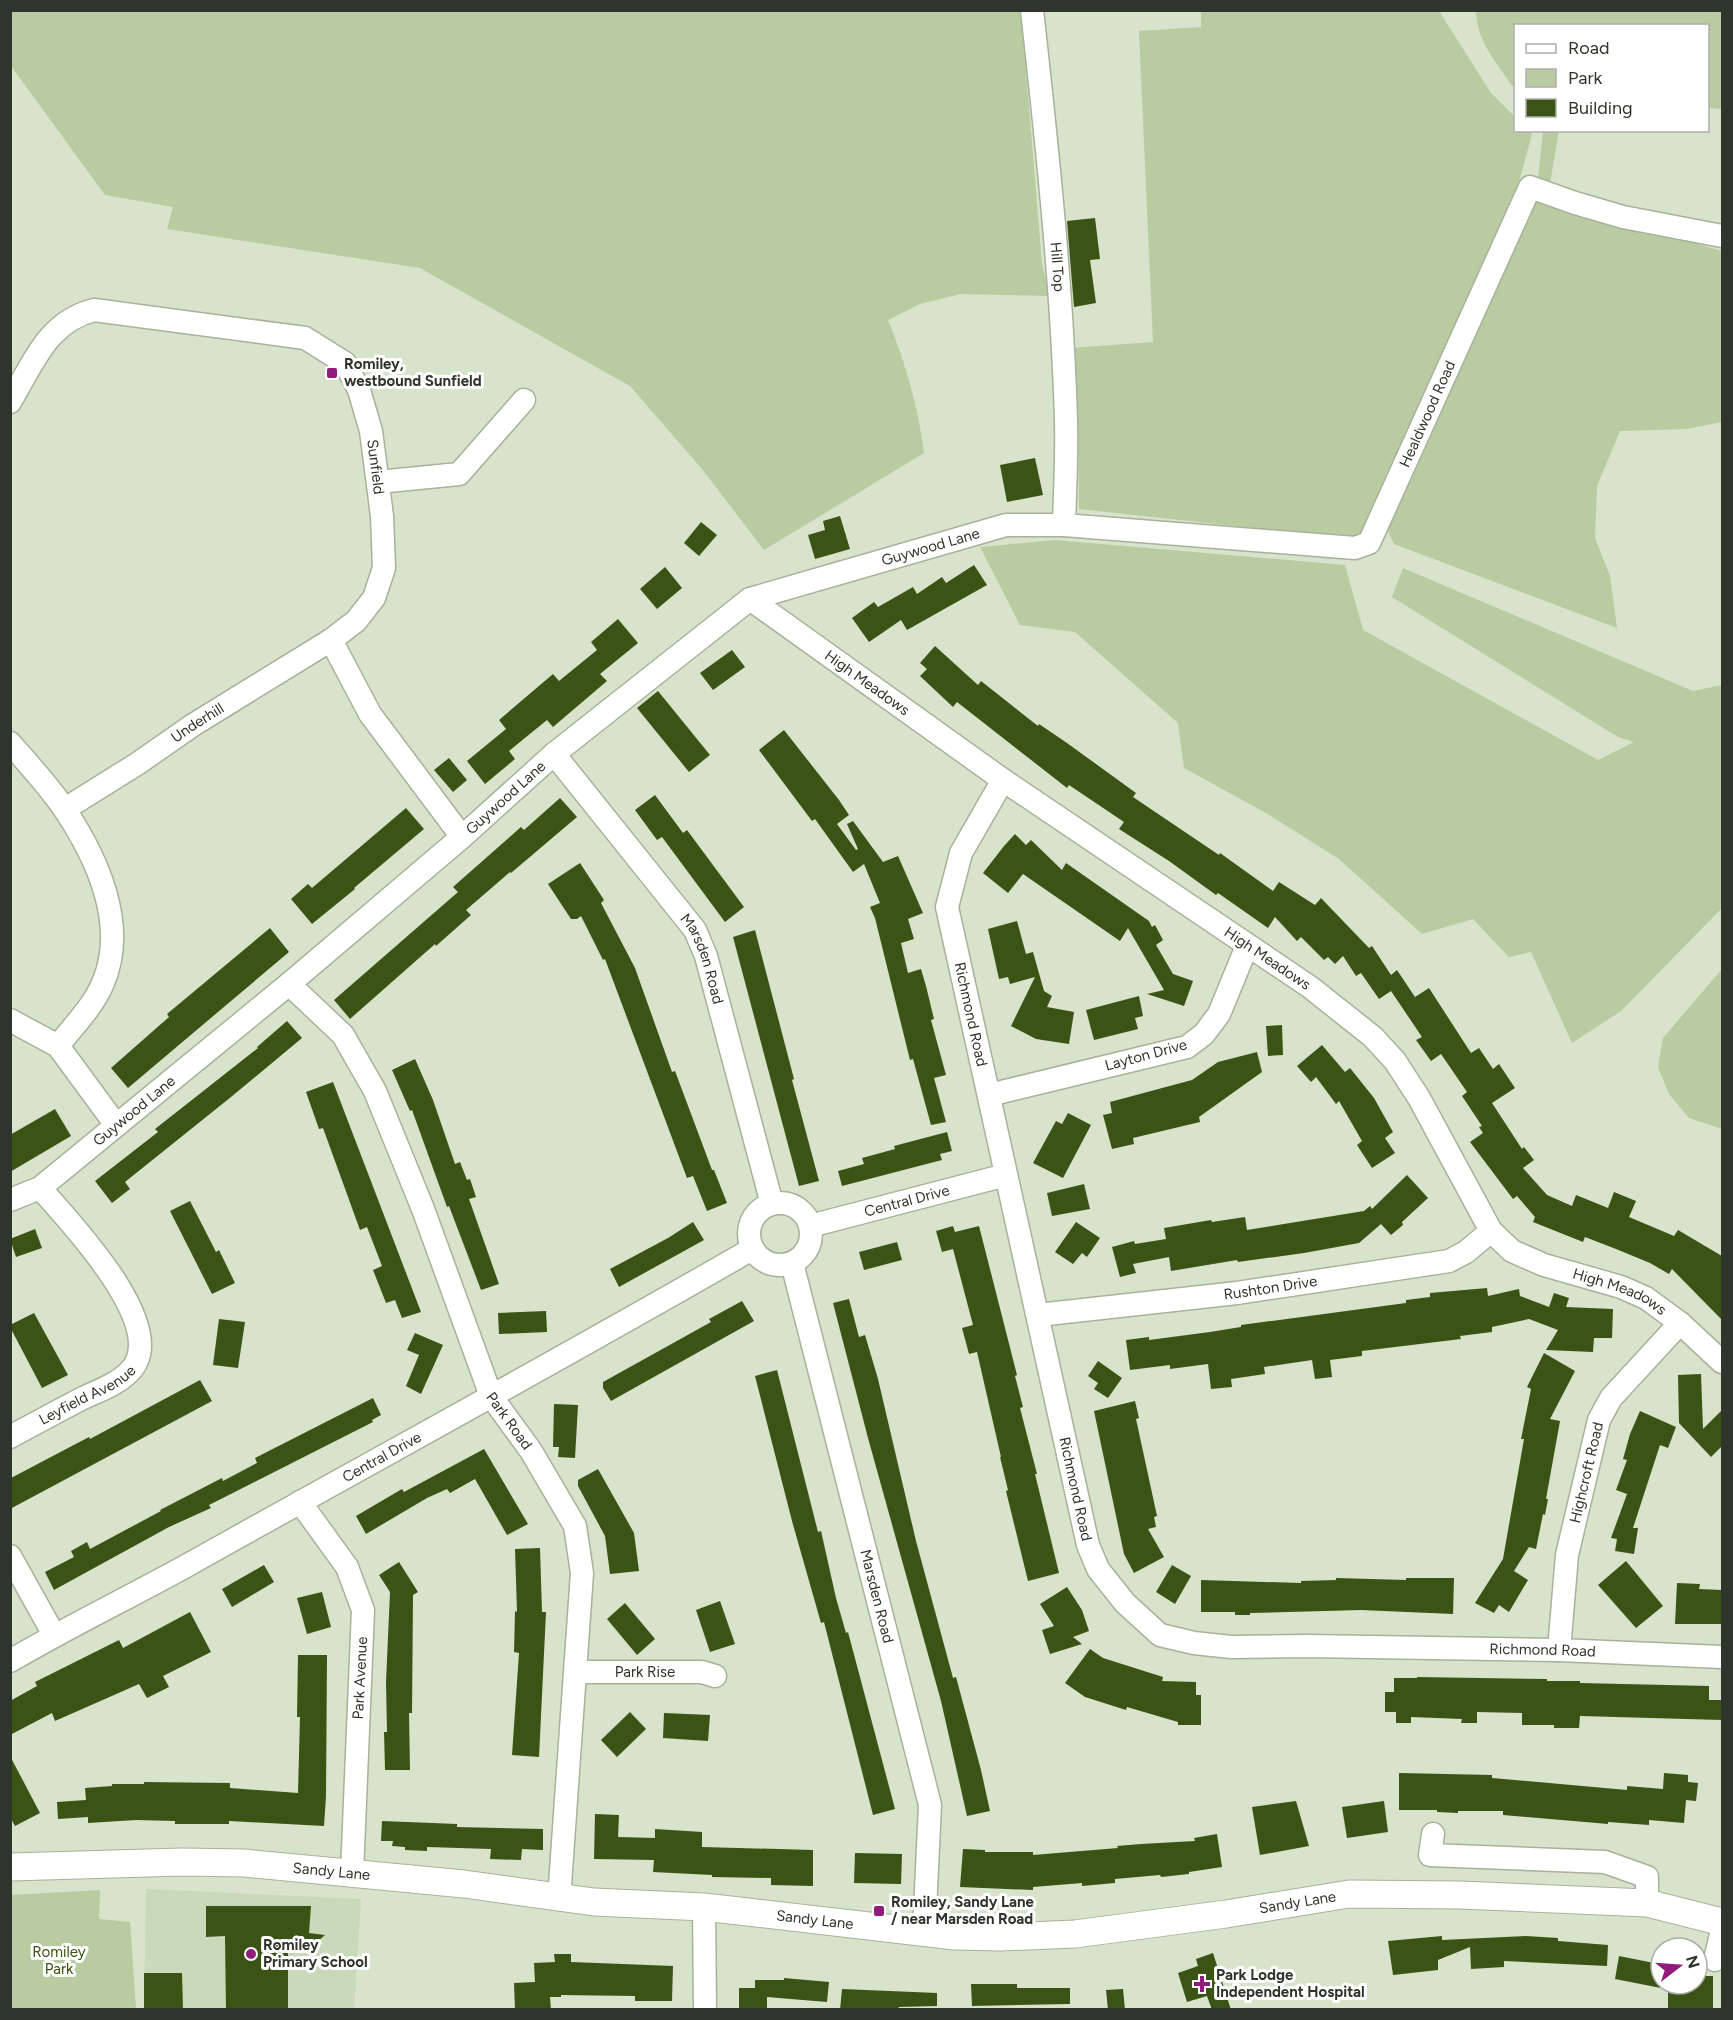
<svg xmlns="http://www.w3.org/2000/svg" width="1733" height="2020" font-family="Figtree,sans-serif">
	<style>
		.built { fill: #cad9b9 }
		.green { fill: #b8cba1 }
		.building { fill: #3c5316 }
		.lines { fill: none; stroke-linecap: round; stroke-linejoin: round }
		.minor-casing { stroke: #a7b29a; stroke-width: 25 }
		.tertiary-casing { stroke: #a7b29a; stroke-width: 29 }
		.minor { stroke: #fff; stroke-width: 22 }
		.tertiary { stroke: #fff; stroke-width: 27 }
		.poi-dot { fill: #911b7a; stroke: #fff; stroke-width: 2 }
		.labels { text-anchor: middle; dominant-baseline: central; stroke-width: 6; stroke-linejoin: round; paint-order: stroke }
		.street-label { font-size: 15px; fill: #30352b; stroke: #fff }
		.poi-label { font-size: 15px; font-weight: bold; fill: #30352b; stroke: #fff; text-anchor: start }
		.park-label { font-size: 15px; fill: #38500b; stroke: #fff }
	</style>
	<rect width="100%" height="100%" fill="#d7e3ca"/>
	<!-- built -->
	<path class="built" d="M146 1889 361 1899 354 2009 144 2010Z"/>
	<!-- green -->
	<g class="green">
		<path d="M10 11H1021L1042 264 1050 296 961 294 920 304 888 320C906 364 918 407 924 453L764 550 702 469 630 386 420 268 167 229 173 207 105 195 11 66Z"/>
		<path d="M1201 11H1439L1491 93 1515 117 1516 130 1529 131 1532 134 1516 193 1363 534 1344 538 1079 509 1078 418 1071 348 1153 342 1139 31 1201 27Z"/>
		<path d="M1476 11H1722V109L1708 108V26H1516L1515 90C1498 64 1477 43 1476 11Z"/>
		<path d="M1543 131H1559L1550 183 1538 179Z"/>
		<path d="M1535 198 1722 251V422L1686 429 1620 431 1597 486 1595 538 1610 576 1617 628 1394 544 1385 525Z"/>
		<path d="M1055 540 1345 565 1363 630 1598 760 1634 742 1618 737 1392 597 1403 568 1693 691 1722 685V908L1621 1011 1572 1043 1531 952 1509 957 1473 919 1422 934 1339 859 1266 813 1184 768 1178 723 1075 632 1020 625 980 547Z"/>
		<path d="M1722 969V1129L1689 1118 1669 1094 1658 1067 1663 1038Z"/>
		<path d="M100 1890 99 1919 130 1922 136 2009H11V1895Z"/>
	</g>
	<!-- building -->
	<g class="building">
		<path d="M1095 218 1100 259 1090 260 1096 303 1074 307 1067 221Z"/>
		<path d="M1035 458 1043 495 1007 502 1000 465Z"/>
		<path d="M840 516 850 549 815 559 808 535 825 530 823 521Z"/>
		<path d="M701 522 717 535 699 556 684 543Z"/>
		<path d="M974 565 987 585 907 630 901 620 869 642 852 618 874 602 878 607 913 587 917 594 942 577 946 583Z"/>
		<path d="M665 567 682 588 657 609 640 589Z"/>
		<path d="M618 619 638 643 600 674 607 681 553 727 547 720 509 751 515 759 485 784 467 761 506 729 499 720 553 674 559 681 597 650 591 642Z"/>
		<path d="M935 646 978 685 981 681 1038 726 1039 724 1067 743 1136 793 1133 797 1219 855 1220 853 1273 891 1279 882 1315 905 1321 898 1369 948 1372 946 1391 975 1397 970 1415 997 1429 988 1471 1053 1479 1048 1493 1069 1499 1064 1515 1088 1492 1103 1522 1149 1524 1147 1534 1160 1523 1168 1547 1195 1572 1206 1576 1195 1608 1208 1614 1192 1636 1201 1629 1217 1674 1236 1678 1230 1722 1256V1320L1672 1269 1669 1274 1650 1263 1616 1249 1585 1237 1583 1242 1533 1222 1535 1217 1517 1196 1513 1199 1470 1142 1483 1133 1479 1127 1482 1126 1462 1096 1467 1092 1441 1054 1431 1061 1416 1040 1422 1037 1391 991 1379 999 1361 973 1356 976 1343 956 1335 964 1328 957 1324 960 1301 937 1297 941 1275 917 1268 928 1218 893 1216 895 1169 861 1119 829 1124 822 1069 785 1067 788 957 702 953 707 920 676 927 669 920 663Z"/>
		<path d="M732 650 745 667 713 690 700 673Z"/>
		<path d="M658 691 710 755 689 772 637 708Z"/>
		<path d="M784 730 839 800 849 815 837 824 856 850 858 849 847 824 853 821 883 862 898 856 923 913 908 919 914 939 901 943 908 973 921 969 926 986 934 1019 931 1020 946 1075 934 1078 946 1122 931 1125 913 1059 910 1060 875 918 870 907 880 903 864 864 853 872 815 819 812 821 759 750Z"/>
		<path d="M449 758 467 780 453 792 434 770Z"/>
		<path d="M655 795 683 833 687 830 744 907 725 922 662 837 657 840 635 810Z"/>
		<path d="M560 798 577 817 511 873 510 872 466 910 471 915 436 946 435 944 350 1019 334 1000 458 892 453 887 521 827 524 830Z"/>
		<path d="M406 808 424 829 354 888 355 889 312 924 291 899 308 884 312 888Z"/>
		<path d="M1015 834 1026 845 1031 840 1062 870 1066 863 1149 921 1152 927 1155 925 1163 940 1156 945 1173 974 1193 981 1184 1006 1147 994 1164 990 1128 928 1120 941 1023 874 1008 893 983 873 1004 846Z"/>
		<path d="M580 863 604 900 601 903 635 968 672 1072 675 1071 712 1170H714L727 1203 707 1211 693 1176 687 1178 605 959 603 960 581 916 577 919H571L548 884Z"/>
		<path d="M1017 921 1026 954 1033 952 1044 991 1052 996 1047 1007 1074 1012 1069 1044 1036 1039 1011 1026 1035 977 1010 984 1008 977 999 979 988 929Z"/>
		<path d="M270 928 289 952 128 1088 111 1068 169 1017 167 1014Z"/>
		<path d="M755 930 794 1079 792 1080 819 1181 799 1186 733 937Z"/>
		<path d="M1139 996 1143 1016 1135 1018 1138 1029 1094 1040 1086 1010Z"/>
		<path d="M287 1021 302 1038 231 1097 125 1182 130 1189 112 1203 95 1181 158 1132 155 1129 258 1048 257 1047Z"/>
		<path d="M1282 1025 1283 1055 1268 1056 1266 1026Z"/>
		<path d="M1322 1045 1345 1072 1350 1068 1374 1098 1393 1132 1385 1138 1395 1153 1372 1168 1357 1145 1362 1141 1339 1101 1336 1104 1316 1077 1311 1082 1297 1066Z"/>
		<path d="M1257 1052 1262 1072 1199 1117 1200 1122 1133 1138 1134 1144 1112 1149 1103 1115 1112 1113 1110 1102 1192 1080 1218 1062Z"/>
		<path d="M415 1059 433 1100 455 1164 460 1162 467 1180 470 1179 476 1197 469 1199 499 1284 481 1290 449 1206 447 1207 412 1110 410 1111 392 1070Z"/>
		<path d="M333 1082 421 1312 402 1318 395 1300 386 1303 373 1270 382 1266 367 1227 360 1230 323 1128 319 1129 306 1092Z"/>
		<path d="M55 1109 71 1136 10 1172V1135Z"/>
		<path d="M1068 1113 1091 1125 1063 1178 1033 1163 1056 1121 1062 1124Z"/>
		<path d="M947 1132 952 1151 940 1154 942 1160 842 1186 838 1171 864 1164 862 1158 895 1149 894 1146Z"/>
		<path d="M1407 1175 1428 1198 1402 1222 1403 1225 1391 1235 1381 1224 1359 1243 1304 1253 1238 1262 1237 1260 1171 1271 1169 1257 1133 1264 1136 1273 1120 1277 1112 1247 1134 1241 1135 1244 1166 1239 1164 1228 1211 1220 1212 1222 1245 1217 1247 1230 1364 1211 1370 1206 1372 1209Z"/>
		<path d="M1084 1184 1090 1209 1052 1216 1047 1193Z"/>
		<path d="M190 1201 216 1252 219 1250 235 1283 212 1294 170 1211Z"/>
		<path d="M693 1222 704 1240 619 1287 610 1269 668 1238Z"/>
		<path d="M1076 1222 1100 1238 1087 1257 1082 1253 1073 1264 1055 1252Z"/>
		<path d="M953 1226 955 1232 979 1226 1017 1375 1015 1376 1023 1407 1020 1408 1037 1474H1035L1059 1573 1028 1581 1006 1491 1008 1490 1000 1457H1001L977 1352 969 1354 962 1328 973 1325 953 1249 942 1252 936 1231Z"/>
		<path d="M35 1229 42 1248 16 1257 10 1239Z"/>
		<path d="M897 1242 902 1260 864 1270 859 1252Z"/>
		<path d="M1487 1288 1488 1296 1519 1289 1520 1296 1549 1307 1554 1293 1569 1298 1566 1307 1613 1309 1612 1338H1594L1593 1352 1546 1350 1558 1330 1529 1319 1492 1327V1332L1460 1336 1461 1339 1362 1351V1356L1330 1360 1332 1377 1315 1379 1312 1360 1264 1367 1265 1374 1231 1379 1232 1387 1211 1389 1208 1364 1170 1369V1365L1130 1370 1126 1340 1149 1337V1340L1210 1332 1241 1327V1325L1406 1303V1300L1430 1297V1293Z"/>
		<path d="M849 1299 859 1337 865 1335 878 1379 916 1541 953 1678 956 1677 981 1770 990 1811 967 1816 941 1701 868 1438 833 1303Z"/>
		<path d="M742 1301 754 1321 611 1401 603 1388V1382L711 1322 709 1319Z"/>
		<path d="M546 1311 547 1332 499 1334 498 1313Z"/>
		<path d="M34 1313 68 1375 42 1388 10 1327V1325Z"/>
		<path d="M219 1319 245 1322 238 1368 213 1365Z"/>
		<path d="M415 1333 443 1345 421 1394 406 1386 419 1355 407 1350Z"/>
		<path d="M1544 1353 1575 1371 1550 1419 1560 1421 1546 1499H1548L1545 1515 1543 1514 1536 1549 1529 1547 1514 1571 1528 1580 1509 1612 1499 1605 1494 1613 1475 1603 1503 1559 1524 1439H1521L1531 1389 1527 1387Z"/>
		<path d="M1098 1361 1122 1378 1108 1398 1094 1389 1098 1383 1088 1376Z"/>
		<path d="M777 1370 818 1532 821 1531 836 1598 846 1633 848 1632 895 1809 873 1815 824 1622 821 1623 792 1521 755 1376Z"/>
		<path d="M1701 1374 1703 1429 1722 1410V1446L1711 1457 1679 1423 1678 1375Z"/>
		<path d="M200 1380 212 1401 10 1509 11 1478 89 1437 90 1439Z"/>
		<path d="M373 1398 381 1415 372 1420 373 1422 209 1505 211 1508 169 1527 54 1590 45 1572 74 1557 71 1551 87 1542 90 1549 161 1511 160 1510 222 1478 223 1481 257 1463 255 1458Z"/>
		<path d="M1135 1401 1139 1418 1136 1419 1157 1516 1154 1517 1156 1527 1148 1529 1164 1557 1134 1573 1124 1554 1094 1411Z"/>
		<path d="M554 1404 578 1405 575 1458 558 1457 559 1447H553Z"/>
		<path d="M1640 1411 1676 1427 1668 1448 1660 1445 1633 1528H1638L1634 1554 1615 1551 1617 1539 1611 1538 1627 1494 1616 1490 1627 1460 1623 1459 1630 1434Z"/>
		<path d="M484 1449 528 1524 507 1535 475 1479 450 1493 447 1489 427 1498 366 1534 356 1516 402 1489 404 1492Z"/>
		<path d="M598 1469 634 1533 639 1571 610 1574 605 1536 578 1486V1480Z"/>
		<path d="M540 1548 542 1612H546L539 1757 512 1755 519 1653 514 1652 515 1611 517 1612 515 1549Z"/>
		<path d="M1626 1561 1663 1606 1636 1628 1598 1585Z"/>
		<path d="M399 1562 418 1592 413 1595 412 1713H409L410 1770H385L384 1732H387L386 1682 390 1592 379 1575Z"/>
		<path d="M264 1565 274 1582 232 1607 222 1589Z"/>
		<path d="M1172 1565 1191 1576 1175 1604 1156 1592Z"/>
		<path d="M1336 1578 1406 1580V1578H1454L1453 1614 1361 1610 1250 1613V1615H1235V1612H1201V1580L1301 1583V1581L1336 1580Z"/>
		<path d="M1677 1583 1700 1584 1699 1589 1722 1590V1624H1675Z"/>
		<path d="M1067 1587 1082 1610 1089 1631 1073 1637 1082 1644 1050 1654 1042 1630 1054 1626 1040 1604Z"/>
		<path d="M322 1592 331 1627 307 1634 297 1598Z"/>
		<path d="M720 1601 735 1644 710 1652 696 1610Z"/>
		<path d="M625 1603 655 1639 637 1655 607 1619Z"/>
		<path d="M190 1612 211 1652 163 1676 169 1687 147 1698 139 1684 55 1721 52 1713 10 1735V1701L37 1686 35 1682 119 1640 123 1648Z"/>
		<path d="M1090 1649 1103 1658 1163 1677 1162 1681 1196 1682V1695H1201V1725H1178V1722L1127 1707 1126 1710 1085 1697 1065 1683Z"/>
		<path d="M298 1655H327L326 1796 324 1826 229 1821V1824H175V1821L136 1820 88 1823V1817L58 1819 57 1802 86 1800 85 1788 112 1786V1784H144V1782L230 1783V1788L298 1793 300 1717H297Z"/>
		<path d="M1417 1677 1547 1679V1681H1580V1683L1709 1686V1700H1722V1720L1580 1716 1579 1728H1554V1725H1522V1713L1477 1712V1723H1461L1462 1719 1411 1717V1723H1396V1712H1385V1692H1394V1678H1417Z"/>
		<path d="M630 1712 646 1729 617 1757 601 1740Z"/>
		<path d="M664 1713 710 1715 708 1741 663 1738Z"/>
		<path d="M10 1756 40 1813 15 1826 10 1817Z"/>
		<path d="M1399 1773 1492 1775V1778L1627 1790V1786L1663 1789 1664 1773 1688 1775V1782L1698 1783 1696 1801 1686 1800 1684 1823 1649 1820V1825L1608 1822V1824L1503 1815V1811H1458V1813L1437 1812V1810H1399Z"/>
		<path d="M1296 1801 1309 1846 1260 1855 1252 1807Z"/>
		<path d="M1384 1801 1388 1832 1347 1838 1342 1807Z"/>
		<path d="M595 1814 619 1815 618 1837 655 1838V1829L702 1832V1847L813 1850V1886L771 1885V1878L712 1877V1875L653 1872 654 1860 594 1859Z"/>
		<path d="M382 1821 457 1824V1827L543 1829V1850L522 1849 521 1860 490 1859 491 1849 427 1847V1851L405 1850V1847L392 1846 393 1841H381Z"/>
		<path d="M1217 1834 1222 1867 1189 1872V1874L1161 1877 1160 1875 1115 1879V1883L1082 1886V1883L1033 1887V1890L960 1887 963 1849 985 1850V1852H1033V1855L1118 1848 1117 1846 1141 1844 1195 1841 1194 1838Z"/>
		<path d="M855 1853 902 1854 901 1884 854 1883Z"/>
		<path d="M206 1906H311L309 1933 325 1935 308 1950 288 1949V2010H226L225 1936 206 1937Z"/>
		<path d="M1442 1936V1940L1526 1936 1558 1938V1941L1608 1945 1607 1966 1504 1961V1967L1471 1969 1470 1947 1438 1960V1970L1393 1975 1388 1941Z"/>
		<path d="M1213 1953 1231 2010H1212L1207 1996 1187 2002 1178 1973 1198 1966 1196 1959Z"/>
		<path d="M554 1954H571V1962L673 1966 672 2001H635V1996L561 1995V1997H550L551 2010H515L514 1983 535 1982 534 1963 555 1962Z"/>
		<path d="M1619 1956 1654 1963 1653 1968 1661 1970V1988L1615 1979Z"/>
		<path d="M144 1973H182L183 2010H144Z"/>
		<path d="M1697 1976H1713V2010H1668V1984H1697Z"/>
		<path d="M784 1978 829 1982 827 2002 767 1997V2010H739V1988H755V1980H784Z"/>
		<path d="M971 1984H1017V1988H1070V2004L972 2006Z"/>
		<path d="M842 1989 937 1993V2006L899 2007 898 2010H840Z"/>
		<path d="M1123 1989 1125 2010H1108L1106 1990Z"/>
	</g>
	<g class="lines">
		<defs>
			<g id="minor">
				<path id="s1" d="M1032 10C1047 145 1062 285 1066 420 1067 455 1065 490 1064 525"/>
				<path id="s2" d="M10 402C33 364 47 322 94 310L305 338 345 363 359 390 371 431 382 516 384 568 374 598 356 621 331 640 370 714 462 837"/>
				<path d="M378 482 459 474 524 400"/>
				<path id="s3" d="M750 599 1003 780 1310 987 1373 1037 1395 1061 1419 1098 1491 1231 1512 1251 1544 1265 1621 1287 1646 1298 1680 1323 1722 1362"/>
				<path d="M10 743C29 765 50 787 65 810 97 858 128 925 103 983 93 1007 74 1025 58 1046"/>
				<path id="s4" d="M554 754 695 930 706 956 772 1204"/>
				<path id="s5" d="M1003 780 961 853 947 907 1088 1545 1098 1569 1125 1603 1160 1635 1194 1643 1231 1647 1307 1646 1559 1650 1722 1657"/>
				<path id="s6" d="M65 809 137 764 193 725 331 640"/>
				<path id="s7" d="M289 984 343 1035 375 1091 423 1209 491 1396 531 1451 575 1526 582 1573 559 1899"/>
				<path d="M10 1020 58 1046 116 1125"/>
				<path d="M989 1095 1187 1047 1204 1034 1219 1014 1247 946"/>
				<path id="s8" d="M10 1200 40 1188 289 984 462 837 554 754 750 599 1006 525H1064L1355 548 1369 543 1530 187 1575 203 1623 217 1722 236"/>
				<circle cx="780" cy="1234" r="31"/>
				<path id="s9" d="M810 1226 1006 1175"/>
				<path id="s10" d="M792 1263 930 1805 924 1932"/>
				<path id="s11" d="M1038 1315 1237 1293 1449 1261 1466 1252 1491 1231"/>
				<path id="s12" d="M10 1437C34 1424 58 1411 83 1398 98 1391 118 1384 130 1371 172 1328 69 1221 40 1188"/>
				<path d="M300 1502 347 1567 363 1610 352 1873"/>
				<path d="M10 1556 54 1635"/>
				<path id="s13" d="M1559 1650 1567 1555 1599 1420 1611 1398 1680 1323"/>
				<path id="s14" d="M10 1661C68 1627 128 1598 186 1566 375 1460 565 1357 752 1249"/>
				<path id="s15" d="M576 1672H702L715 1676"/>
				<path d="M1433 1834 1430 1855 1605 1862 1647 1877V1903"/>
				<path d="M704 1907 705 2010"/>
				<path d="M1715 1960 1722 1930"/>
			</g>
			<g id="tertiary">
				<path id="s16" d="M10 1867 182 1862 244 1863 464 1884 594 1902 704 1907 955 1936 1001 1937 1075 1934 1226 1914 1349 1894 1459 1895 1647 1903 1722 1922"/>
			</g>
		</defs>
		<!-- minor casing -->
		<use href="#minor" class="minor-casing"/>
		<!-- tertiary casing -->
		<use href="#tertiary" class="tertiary-casing"/>
		<!-- minor -->
		<use href="#minor" class="minor"/>
		<!-- tertiary -->
		<use href="#tertiary" class="tertiary"/>
	</g>
	<!-- markers -->
	<g class="poi-dot">
		<rect x="326" y="367" width="12" height="12" rx="3"/>
		<rect x="873" y="1905" width="12" height="12" rx="3"/>
		<circle cx="251" cy="1954" r="6"/>
		<path d="M1199 1975h6v6h6v6h-6v6h-6v-6h-6v-6h6z"/>
	</g>
	<g class="labels">
		<!-- street labels -->
		<g class="street-label">
			<text stroke="none"><textPath href="#s1" startOffset="258">Hill Top</textPath></text>
			<text stroke="none"><textPath href="#s8" startOffset="1728">Healdwood Road</textPath></text>
			<text stroke="none"><textPath href="#s2" startOffset="498">Sunfield</textPath></text>
			<text stroke="none"><textPath href="#s8" startOffset="1143">Guywood Lane</textPath></text>
			<text stroke="none"><textPath href="#s3" startOffset="144">High Meadows</textPath></text>
			<text stroke="none"><textPath href="#s6" startOffset="158">Underhill</textPath></text>
			<text stroke="none"><textPath href="#s8" startOffset="640">Guywood Lane</textPath></text>
			<text stroke="none"><textPath href="#s3" startOffset="630">High Meadows</textPath></text>
			<text stroke="none"><textPath href="#s4" startOffset="255">Marsden Road</textPath></text>
			<text stroke="none"><textPath href="#s5" startOffset="250">Richmond Road</textPath></text>
			<text transform="translate(1146 1055) rotate(-15)">Layton Drive</text>
			<text stroke="none"><textPath href="#s8" startOffset="154">Guywood Lane</textPath></text>
			<text stroke="none"><textPath href="#s9" startOffset="100">Central Drive</textPath></text>
			<text stroke="none"><textPath href="#s11" startOffset="234">Rushton Drive</textPath></text>
			<text stroke="none"><textPath href="#s3" startOffset="1134">High Meadows</textPath></text>
			<text stroke="none"><textPath href="#s12" startOffset="88">Leyfield Avenue</textPath></text>
			<text stroke="none"><textPath href="#s7" startOffset="496">Park Road</textPath></text>
			<text stroke="none"><textPath href="#s14" startOffset="424">Central Drive</textPath></text>
			<text stroke="none"><textPath href="#s13" startOffset="180">Highcroft Road</textPath></text>
			<text stroke="none"><textPath href="#s5" startOffset="736">Richmond Road</textPath></text>
			<text stroke="none"><textPath href="#s10" startOffset="344">Marsden Road</textPath></text>
			<text stroke="none"><textPath href="#s5" startOffset="1294">Richmond Road</textPath></text>
			<text stroke="none"><textPath href="#s15" startOffset="69">Park Rise</textPath></text>
			<text transform="translate(360 1678) rotate(-87)">Park Avenue</text>
			<text stroke="none"><textPath href="#s16" startOffset="322">Sandy Lane</textPath></text>
			<text stroke="none"><textPath href="#s16" startOffset="1294">Sandy Lane</textPath></text>
			<text stroke="none"><textPath href="#s16" startOffset="808">Sandy Lane</textPath></text>
		</g>
		<!-- poi labels -->
		<g class="poi-label">
			<text x="344" y="364">Romiley,<tspan x="344" dy="17">westbound Sunfield</tspan></text>
			<text x="891" y="1902">Romiley, Sandy Lane<tspan x="891" dy="17">/ near Marsden Road</tspan></text>
			<text x="263" y="1945">Romiley<tspan x="263" dy="17">Primary School</tspan></text>
			<text x="1216" y="1975">Park Lodge<tspan x="1216" dy="17">Independent Hospital</tspan></text>
		</g>
		<!-- park labels -->
		<g class="park-label">
			<text x="59" y="1952">Romiley<tspan x="59" dy="17">Park</tspan></text>
		</g>
	</g>
	<!-- border -->
	<rect width="1733" height="2020" fill="none" stroke="#30352b" stroke-width="24"/>
	<!-- legend -->
	<rect x="1514" y="24" width="195" height="108" fill="#ffffff" stroke="#acaeaa" stroke-width="1.5"/>
	<rect x="1526" y="44" width="30" height="9" fill="#ffffff" stroke="#acaeaa" stroke-width="1.5"/>
	<text x="1568" y="54" font-size="18" fill="#30352b">Road</text>
	<rect x="1526" y="69" width="30" height="18" fill="#b8cba1" stroke="#acaeaa" stroke-width="1.5"/>
	<text x="1568" y="84" font-size="18" fill="#30352b">Park</text>
	<rect x="1526" y="99" width="30" height="18" fill="#3c5316" stroke="#acaeaa" stroke-width="1.5"/>
	<text x="1568" y="114" font-size="18" fill="#30352b">Building</text>
	<!-- north arrow -->
	<g transform="translate(1679 1966) rotate(73)"><circle r="28" fill="#ffffff" stroke="#acaeaa" stroke-width="1.5"/>
	<path d="M0-4.5L10 22L0 15L-10 22Z" fill="#911b7a"/>
	<text y="-9" font-size="16" font-weight="bold" text-anchor="middle" fill="#30352b">N</text>
	</g>
</svg>
